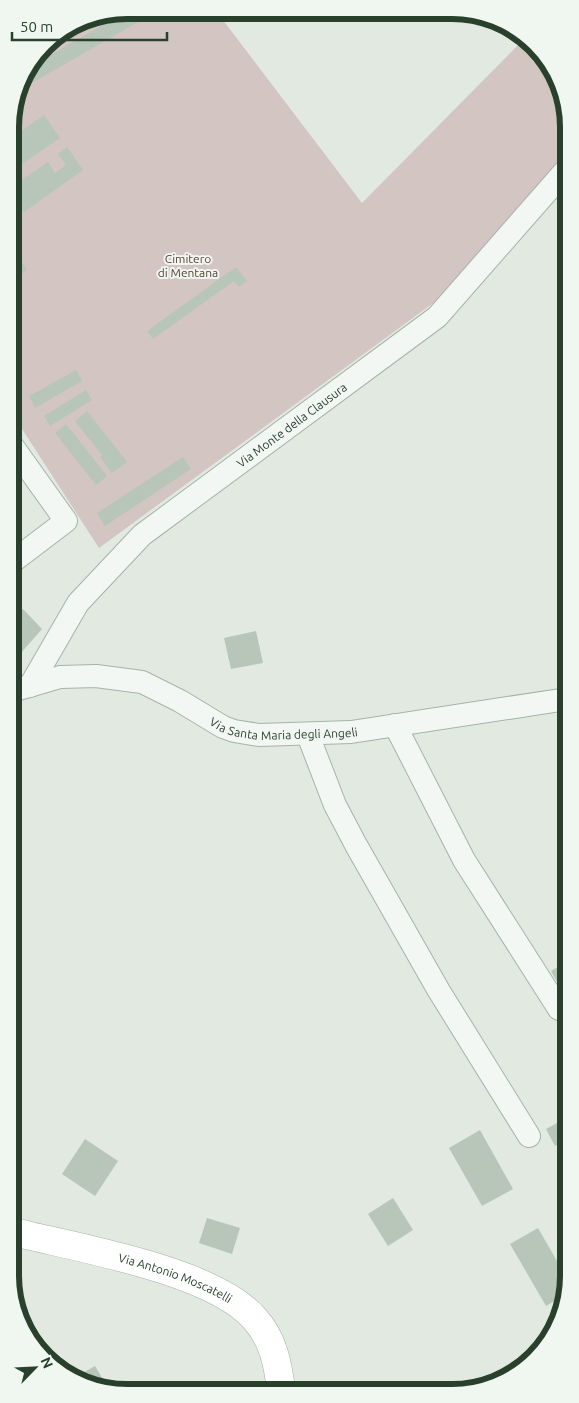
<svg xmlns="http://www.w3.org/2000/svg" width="579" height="1403" font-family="Ubuntu,sans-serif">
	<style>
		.green { fill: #d3c5c2 }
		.building { fill: #b8c6b9 }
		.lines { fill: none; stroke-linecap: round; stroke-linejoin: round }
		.street-casing { stroke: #a6b3a7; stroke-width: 24 }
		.secondary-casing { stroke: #a6b3a7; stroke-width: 29 }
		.street { stroke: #f3f7f4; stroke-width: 22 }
		.secondary { stroke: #fff; stroke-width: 28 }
		.labels { text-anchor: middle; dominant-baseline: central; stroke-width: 4; stroke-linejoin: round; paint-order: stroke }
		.park-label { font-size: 12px; fill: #5c4137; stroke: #f0f7f0 }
		.street-label { font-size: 12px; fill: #29402c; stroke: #f0f7f0 }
		.rim { fill: none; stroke: #29402c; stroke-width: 6 }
	</style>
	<rect width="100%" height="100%" fill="#e1e9e1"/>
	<!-- green -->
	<path class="green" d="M127 10 216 11 362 203 524 39 535 44 565 97V156L436 301 99 548 22 429 11 435 10 119C14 105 16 86 23 74 36 51 101 15 127 10Z"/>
	<!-- building -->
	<g class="building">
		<path d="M129 10H159L18 91 22 75 28 68Z"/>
		<path d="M44 115 60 138 10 172V139Z"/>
		<path d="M67 147 83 170 24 212 11 193 10 188 48 162 55 173 66 165 58 154Z"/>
		<path d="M11 245 27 270 11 281Z"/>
		<path d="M236 267 247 281 239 287 234 281 153 339 147 331Z"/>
		<path d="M76 370 82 381 35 408 29 396Z"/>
		<path d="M86 390 92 400 50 426 44 416Z"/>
		<path d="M87 411 127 462 112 473 100 457 102 455 75 421Z"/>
		<path d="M66 424 107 476 96 485 55 433Z"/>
		<path d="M183 457 191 469 105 526 97 513Z"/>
		<path d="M23 609 42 629 12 663V619Z"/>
		<path d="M256 631 263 663 231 669 224 638Z"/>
		<path d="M568 961V1001L551 971Z"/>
		<path d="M563 1120 568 1131V1138L555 1146 546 1129Z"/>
		<path d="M480 1130 513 1189 482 1206 449 1148Z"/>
		<path d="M85 1139 118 1161 95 1196 62 1174Z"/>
		<path d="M393 1198 413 1230 388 1246 368 1214Z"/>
		<path d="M207 1218 240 1228 232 1254 199 1243Z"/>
		<path d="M538 1228 569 1282 563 1296 546 1306 510 1244Z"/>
		<path d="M95 1366 110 1391H104L77 1376Z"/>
	</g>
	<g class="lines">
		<defs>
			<g id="street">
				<path d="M11 444 66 521 12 562"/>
				<path id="s1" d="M30 686 78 603 142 535 437 317 565 171"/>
				<path id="s2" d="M12 691 60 677 96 676 142 682 180 701 223 727 234 731 259 735 351 732 567 699"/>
				<path d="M395 725 464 860 559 1009"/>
				<path d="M308 735 335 805 356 845 439 991 529 1136"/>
			</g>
			<g id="secondary">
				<path id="s3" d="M14 1232C77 1248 213 1270 255 1319 273 1339 278 1364 281 1390"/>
			</g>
		</defs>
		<!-- street casing -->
		<use href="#street" class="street-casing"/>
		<!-- secondary casing -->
		<use href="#secondary" class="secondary-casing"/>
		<!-- street -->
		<use href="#street" class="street"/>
		<!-- secondary -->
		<use href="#secondary" class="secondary"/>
	</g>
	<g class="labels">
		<!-- park labels -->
		<g class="park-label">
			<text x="188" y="258">Cimitero<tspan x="188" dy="14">di Mentana</tspan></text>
		</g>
		<!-- street labels -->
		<g class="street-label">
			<text stroke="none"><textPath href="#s1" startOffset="375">Via Monte della Clausura</textPath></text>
			<text stroke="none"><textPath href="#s2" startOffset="286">Via Santa Maria degli Angeli</textPath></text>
			<text stroke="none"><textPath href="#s3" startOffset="168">Via Antonio Moscatelli</textPath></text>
		</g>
	</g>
	<!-- crop -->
	<path d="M0 0H579V1403H0ZM127 19H452A108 108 0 0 1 560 127V1276A108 108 0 0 1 452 1384H127A108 108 0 0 1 19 1276V127A108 108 0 0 1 127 19Z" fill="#f0f7f0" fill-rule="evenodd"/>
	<path class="rim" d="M127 19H452A108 108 0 0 1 560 127V1276A108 108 0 0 1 452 1384H127A108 108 0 0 1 19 1276V127A108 108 0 0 1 127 19Z"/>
	<!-- north arrow -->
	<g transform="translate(35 1368) rotate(66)" stroke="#f0f7f0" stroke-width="4" paint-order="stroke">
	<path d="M0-4L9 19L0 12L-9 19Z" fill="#29402c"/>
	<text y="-8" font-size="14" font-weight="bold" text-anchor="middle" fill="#29402c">N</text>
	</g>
	<!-- scale -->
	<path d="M12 32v8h155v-8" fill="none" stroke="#29402c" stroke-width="2.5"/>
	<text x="20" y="32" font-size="15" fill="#29402c" stroke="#f0f7f0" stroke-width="4" paint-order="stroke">50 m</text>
</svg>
